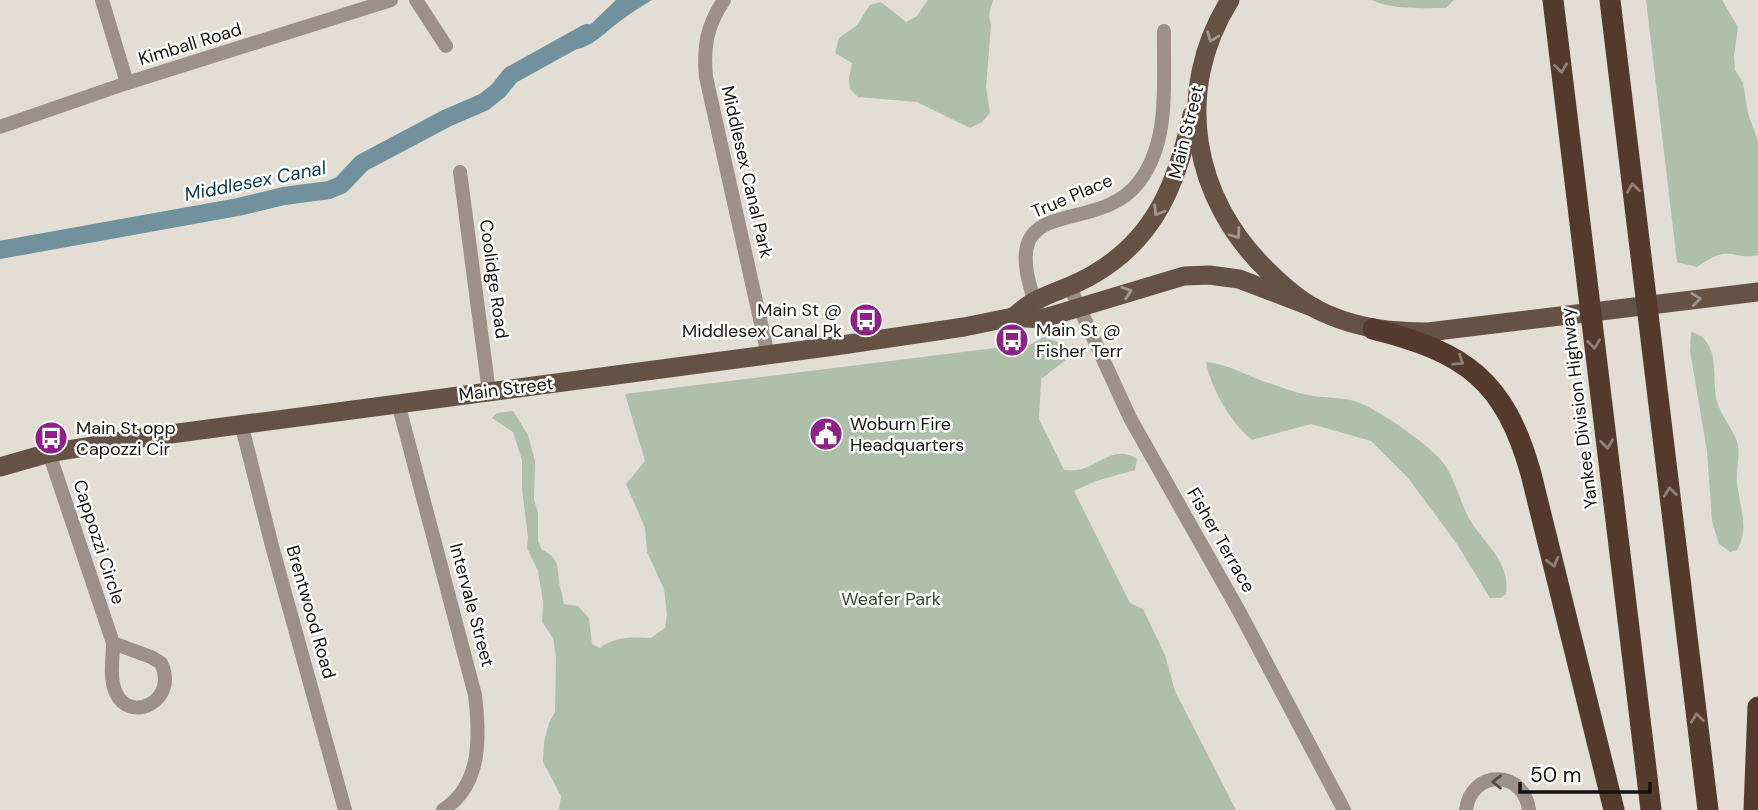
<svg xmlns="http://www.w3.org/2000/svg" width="1758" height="810" font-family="'DM Sans',sans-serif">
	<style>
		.green { fill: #aebfaa }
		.water { fill: #71919f }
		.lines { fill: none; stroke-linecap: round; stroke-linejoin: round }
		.canal { stroke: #71919f; stroke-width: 18 }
		.minor { stroke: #9d9089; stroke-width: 14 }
		.primary { stroke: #665145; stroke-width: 19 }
		.motorway { stroke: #533a2d; stroke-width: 21 }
		.oneway { stroke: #a3978f }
		.oneway2 { stroke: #8f7f76 }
		.oneway3 { stroke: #514b45 }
		.labels { text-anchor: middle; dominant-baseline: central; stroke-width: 5; stroke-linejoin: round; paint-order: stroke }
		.street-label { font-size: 18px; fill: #13120e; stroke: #fff }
		.poi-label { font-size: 18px; fill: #13120e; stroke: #fff; text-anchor: start }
		.park-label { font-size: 18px; fill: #304e29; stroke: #fff }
		.water-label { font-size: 19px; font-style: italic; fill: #063849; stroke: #fff }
	</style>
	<rect width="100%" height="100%" fill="#e2ded4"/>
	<!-- green -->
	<g class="green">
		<path d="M928 0H993L989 15 991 25 986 87 990 113 982 122 970 128 917 102 858 97 850 89 849 78 852 63 835 53 839 38 857 25 870 5 881 2 906 22 917 16Z"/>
		<path d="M1371 0H1454L1446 8C1420 8 1395 10 1371 0Z"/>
		<path d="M1646 0H1722L1738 27 1734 55 1735 70 1743 83 1748 113 1758 141V255C1740 259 1736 252 1723 254 1714 255 1705 262 1697 267L1677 262Z"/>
		<path d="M1691 332C1722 340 1711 378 1717 401 1721 417 1735 431 1738 445 1740 457 1736 470 1737 482 1739 505 1750 529 1737 550L1730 552 1719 544 1712 521 1707 451 1690 351Z"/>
		<path d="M1044 337 1071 347 1068 358 1041 379 1039 419 1064 470C1070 470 1076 471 1082 469 1102 463 1115 445 1137 459L1135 470 1096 481 1074 491 1130 603 1143 609 1165 655 1175 691 1236 810H559L561 796 543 762 544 742 549 723 555 712 556 657 553 638 542 622 543 602 538 571 527 548 528 537 522 489V460L513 432 492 418 497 413 513 411 528 435 535 461 534 500 538 512V541L542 550C558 557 558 566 559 582 560 589 563 597 564 604L578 606 589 618 592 644 600 648C615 636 633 637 651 638L665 628 667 614 664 589 647 552 645 528 626 484 645 461 625 394 1003 347 1006 352 1018 351Z"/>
		<path d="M1206 362C1230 364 1250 378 1272 384 1284 388 1296 393 1308 395 1322 398 1336 397 1350 400 1372 404 1423 441 1439 458 1456 475 1460 509 1476 529 1491 550 1510 565 1506 594L1500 598H1490L1457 544 1408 478 1371 441 1311 424 1252 440C1230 421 1212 391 1206 362Z"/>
	</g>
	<!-- water -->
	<path class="water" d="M616 0H652C642 6 632 12 623 19 607 30 592 49 571 50L568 46Z"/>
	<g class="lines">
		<!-- canal -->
		<path class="canal" d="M0 250 238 207 284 196 329 190 341 185 362 163 447 118 484 102 498 91 511 75 587 33"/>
		<!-- minor -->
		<g class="minor">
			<path d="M102 0 127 83"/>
			<path d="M416 0 446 46"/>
			<path d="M724 0C707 25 703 47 706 77L768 355"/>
			<path d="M0 127 127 83 391 0"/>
			<path d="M460 172 489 392"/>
			<path d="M1070 287 1130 418 1239 611 1344 810"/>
			<path d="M1038 310C990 185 1094 241 1139 182 1171 140 1163 81 1164 31"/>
			<path d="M398 403 475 695C480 736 482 785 443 810"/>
			<path d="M241 423 272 546 345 810"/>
			<path d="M49 453 113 643C113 659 109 678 116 693 130 724 179 701 161 663L151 657 113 643"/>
			<path d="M1466 810C1471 769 1524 769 1529 810"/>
		</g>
		<!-- primary -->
		<g class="primary">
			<path d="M1230 0C1173 91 1192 199 1269 272 1286 289 1306 306 1329 315 1361 329 1394 332 1428 332L1758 292"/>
			<path d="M1013 317C1020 312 1027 305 1035 301 1054 291 1075 286 1094 274 1156 238 1177 182 1192 115"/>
			<path d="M0 467 49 453 133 439 835 346 964 327 1013 317 1041 319 1184 276 1209 275 1239 279 1315 308"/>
		</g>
		<!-- motorway -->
		<g class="motorway">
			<path d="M1553 0 1651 810"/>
			<path d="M1610 0 1708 810"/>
			<path d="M1373 329C1465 352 1505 380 1531 474L1614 810"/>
			<path d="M1754 810 1758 707"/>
		</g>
	</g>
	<!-- one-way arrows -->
	<defs><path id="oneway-chevron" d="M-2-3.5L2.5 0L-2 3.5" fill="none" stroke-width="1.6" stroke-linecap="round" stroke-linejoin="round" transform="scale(1.75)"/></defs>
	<g class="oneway">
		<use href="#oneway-chevron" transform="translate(1212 37) rotate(111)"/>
		<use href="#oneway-chevron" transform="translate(1158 211) rotate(122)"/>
		<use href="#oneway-chevron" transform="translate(1236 234) rotate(54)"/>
		<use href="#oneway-chevron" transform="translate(1127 292) rotate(-18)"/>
		<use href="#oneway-chevron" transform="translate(1696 299) rotate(-7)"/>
	</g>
	<g class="oneway2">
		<use href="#oneway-chevron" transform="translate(1561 68) rotate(83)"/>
		<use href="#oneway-chevron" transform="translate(1633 188) rotate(-97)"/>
		<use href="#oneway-chevron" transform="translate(1594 344) rotate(83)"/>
		<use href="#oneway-chevron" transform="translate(1459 361) rotate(34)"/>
		<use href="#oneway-chevron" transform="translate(1607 444) rotate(83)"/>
		<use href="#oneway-chevron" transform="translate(1670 492) rotate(-97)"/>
		<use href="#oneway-chevron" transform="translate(1553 562) rotate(76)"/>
		<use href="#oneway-chevron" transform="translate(1697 718) rotate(-97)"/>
	</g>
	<use class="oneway3" href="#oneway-chevron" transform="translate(1497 782) rotate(180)"/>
	<!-- icons -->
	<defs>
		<symbol id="bus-disc" viewBox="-11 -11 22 22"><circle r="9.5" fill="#8c2186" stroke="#fff"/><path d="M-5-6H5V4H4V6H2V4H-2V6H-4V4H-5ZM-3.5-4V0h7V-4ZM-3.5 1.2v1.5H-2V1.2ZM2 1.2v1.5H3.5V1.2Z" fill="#fff"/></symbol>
		<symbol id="civic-disc" viewBox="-11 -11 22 22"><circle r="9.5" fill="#8c2186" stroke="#fff"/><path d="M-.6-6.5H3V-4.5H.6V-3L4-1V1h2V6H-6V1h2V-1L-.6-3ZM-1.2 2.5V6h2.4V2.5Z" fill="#fff"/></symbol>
	</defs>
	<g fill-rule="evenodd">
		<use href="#bus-disc" x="847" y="301" width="38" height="38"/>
		<use href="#bus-disc" x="993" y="321" width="38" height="38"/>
		<use href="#civic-disc" x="807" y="415" width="38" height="38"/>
		<use href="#bus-disc" x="32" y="419" width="38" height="38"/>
	</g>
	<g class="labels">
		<!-- street labels -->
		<g class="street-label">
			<text transform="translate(190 44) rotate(-17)">Kimball Road</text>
			<text transform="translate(1186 132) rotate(-76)">Main Street</text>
			<text transform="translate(747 172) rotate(77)">Middlesex Canal Park</text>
			<text transform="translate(1072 196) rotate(-23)">True Place</text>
			<text transform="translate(494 279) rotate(82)">Coolidge Road</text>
			<text transform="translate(506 389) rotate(-7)">Main Street</text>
			<text transform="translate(1579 408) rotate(-97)">Yankee Division Highway</text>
			<text transform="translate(1221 540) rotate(60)">Fisher Terrace</text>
			<text transform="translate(99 542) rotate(72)">Cappozzi Circle</text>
			<text transform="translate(472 605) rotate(75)">Intervale Street</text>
			<text transform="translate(311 612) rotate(74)">Brentwood Road</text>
		</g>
		<!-- poi labels -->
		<g class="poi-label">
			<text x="842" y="310" text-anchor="end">Main St @<tspan x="842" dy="21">Middlesex Canal Pk</tspan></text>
			<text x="1036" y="330">Main St @<tspan x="1036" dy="21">Fisher Terr</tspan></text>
			<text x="850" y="424">Woburn Fire<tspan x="850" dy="21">Headquarters</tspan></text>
			<text x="76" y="428">Main St opp<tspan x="76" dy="21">Capozzi Cir</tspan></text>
		</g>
		<!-- park labels -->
		<g class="park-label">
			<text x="891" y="599">Weafer Park</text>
		</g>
		<!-- water labels -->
		<g class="water-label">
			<text transform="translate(255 181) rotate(-11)">Middlesex Canal</text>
		</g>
	</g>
	<!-- scale -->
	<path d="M1520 782v10h130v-10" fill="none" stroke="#13120e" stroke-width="3.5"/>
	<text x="1530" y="782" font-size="21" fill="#13120e" stroke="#ffffff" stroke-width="5" paint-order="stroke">50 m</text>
</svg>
